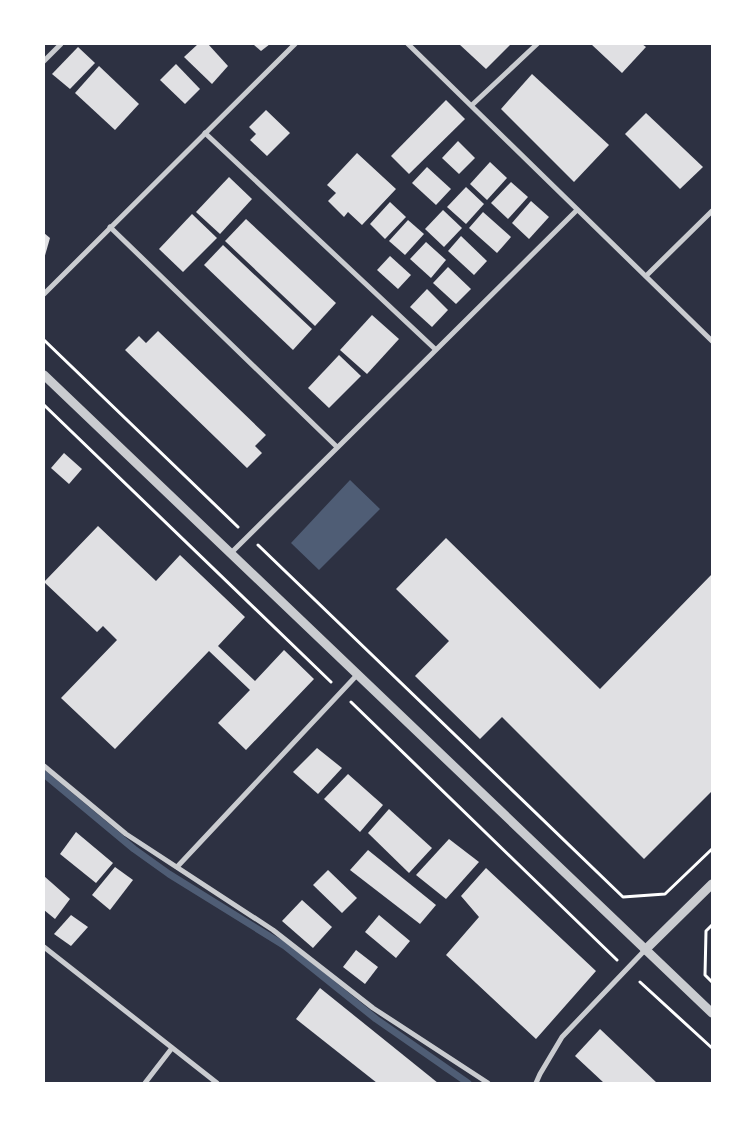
<svg xmlns="http://www.w3.org/2000/svg" width="756" height="1127" font-family="Inter,sans-serif">
	<style>
		.water { fill: #4f5d75 }
		.lines { fill: none; stroke-linecap: round; stroke-linejoin: round }
		.stream { stroke: #4f5d75; stroke-width: 7 }
		.building { fill: #e0e0e3 }
		.path { stroke: #fff; stroke-width: 3 }
		.minor { stroke: #caccd0; stroke-width: 5 }
		.tertiary { stroke: #caccd0; stroke-width: 9 }
	</style>
	<rect width="100%" height="100%" fill="#2d3142"/>
	<!-- water -->
	<path class="water" d="M350 480 380 509 319 570 291 543Z"/>
	<g class="lines">
		<!-- stream -->
		<path class="stream" d="M44 774 134 849 169 874 285 946 376 1019 468 1083"/>
	</g>
	<!-- building -->
	<g class="building">
		<path d="M198 44H208L228 66 212 84 184 57Z"/>
		<path d="M253 44H270L261 51Z"/>
		<path d="M459 44H508L510 45 486 69Z"/>
		<path d="M591 44H642L646 47 622 73Z"/>
		<path d="M78 47 95 63 70 89 52 74Z"/>
		<path d="M176 64 200 89 185 104 160 80Z"/>
		<path d="M99 66 139 104 115 130 75 93Z"/>
		<path d="M532 74 609 145 574 182 501 109Z"/>
		<path d="M446 100 465 119 409 174 391 156Z"/>
		<path d="M266 110 290 133 267 156 250 140 256 134 249 127Z"/>
		<path d="M646 113 703 167 680 189 625 134Z"/>
		<path d="M458 141 475 158 459 174 442 158Z"/>
		<path d="M357 153 396 189 362 225 348 212 344 217 328 201 336 193 327 185Z"/>
		<path d="M490 162 507 178 487 200 470 184Z"/>
		<path d="M427 167 451 189 436 205 412 183Z"/>
		<path d="M229 177 252 199 220 234 196 212Z"/>
		<path d="M511 182 528 197 508 219 491 203Z"/>
		<path d="M466 187 484 204 466 224 447 207Z"/>
		<path d="M531 201 549 217 529 239 512 223Z"/>
		<path d="M390 202 406 217 385 239 370 224Z"/>
		<path d="M443 210 462 228 444 247 425 229Z"/>
		<path d="M483 212 511 237 497 253 469 228Z"/>
		<path d="M192 214 217 238 183 272 159 249Z"/>
		<path d="M246 219 336 303 315 326 225 241Z"/>
		<path d="M408 220 424 234 405 255 389 241Z"/>
		<path d="M44 233 50 238 44 259Z"/>
		<path d="M461 236 487 261 474 275 448 251Z"/>
		<path d="M426 242 446 260 431 278 410 259Z"/>
		<path d="M223 245 312 329 293 350 204 265Z"/>
		<path d="M390 256 411 275 398 289 377 270Z"/>
		<path d="M448 267 471 289 456 304 433 283Z"/>
		<path d="M427 289 448 310 432 327 410 307Z"/>
		<path d="M372 315 399 339 367 374 340 350Z"/>
		<path d="M158 331 266 435 255 446 262 453 247 468 125 350 139 336 146 343Z"/>
		<path d="M339 355 361 376 329 408 308 388Z"/>
		<path d="M64 453 82 469 69 484 51 468Z"/>
		<path d="M98 526 156 581 180 555 245 617 218 646 255 681 284 650 314 679 246 750 218 723 250 690 209 651 115 749 61 698 117 640 103 626 97 632 44 582Z"/>
		<path d="M446 538 600 689 712 574V791L644 859 502 717 480 739 415 676 449 641 396 589Z"/>
		<path d="M317 748 342 768 318 794 293 772Z"/>
		<path d="M348 774 383 805 360 832 324 799Z"/>
		<path d="M389 809 432 848 409 873 368 833Z"/>
		<path d="M76 832 113 863 96 883 60 854Z"/>
		<path d="M449 839 479 862 446 899 416 875Z"/>
		<path d="M368 850 436 905 420 924 350 870Z"/>
		<path d="M115 867 133 880 110 910 92 895Z"/>
		<path d="M486 868 596 971 536 1039 446 955 479 917 461 896Z"/>
		<path d="M328 870 357 898 342 913 313 885Z"/>
		<path d="M44 876 70 899 55 919 44 910Z"/>
		<path d="M302 900 332 927 313 948 282 921Z"/>
		<path d="M71 915 88 927 71 946 54 934Z"/>
		<path d="M379 915 410 941 396 958 365 932Z"/>
		<path d="M356 950 378 967 365 984 343 967Z"/>
		<path d="M320 988 438 1083H377L296 1019Z"/>
		<path d="M600 1029 657 1083H604L575 1056Z"/>
	</g>
	<g class="lines">
		<!-- path -->
		<g class="path">
			<path d="M44 340 238 527"/>
			<path d="M44 405 331 682"/>
			<path d="M258 545 623 897 665 894 712 849"/>
			<path d="M351 702 617 960"/>
			<path d="M712 925 706 931 705 975 712 982"/>
			<path d="M640 982 712 1048"/>
		</g>
		<!-- minor -->
		<g class="minor">
			<path d="M408 44 712 341"/>
			<path d="M44 61 61 44"/>
			<path d="M472 105 537 44"/>
			<path d="M205 133 435 349"/>
			<path d="M110 227 337 447"/>
			<path d="M646 276 712 211"/>
			<path d="M44 294 295 44"/>
			<path d="M231 553 577 210"/>
			<path d="M44 766 126 834 273 930 373 1008 488 1083"/>
			<path d="M177 867 357 675"/>
			<path d="M44 947 217 1083"/>
			<path d="M145 1083 172 1048"/>
			<path d="M536 1083 540 1074 562 1037 645 950"/>
		</g>
		<!-- tertiary -->
		<g class="tertiary">
			<path d="M44 375 712 1013"/>
			<path d="M645 950 712 884"/>
		</g>
	</g>
	<!-- border -->
	<rect width="756" height="1127" fill="none" stroke="#ffffff" stroke-width="90"/>
</svg>
